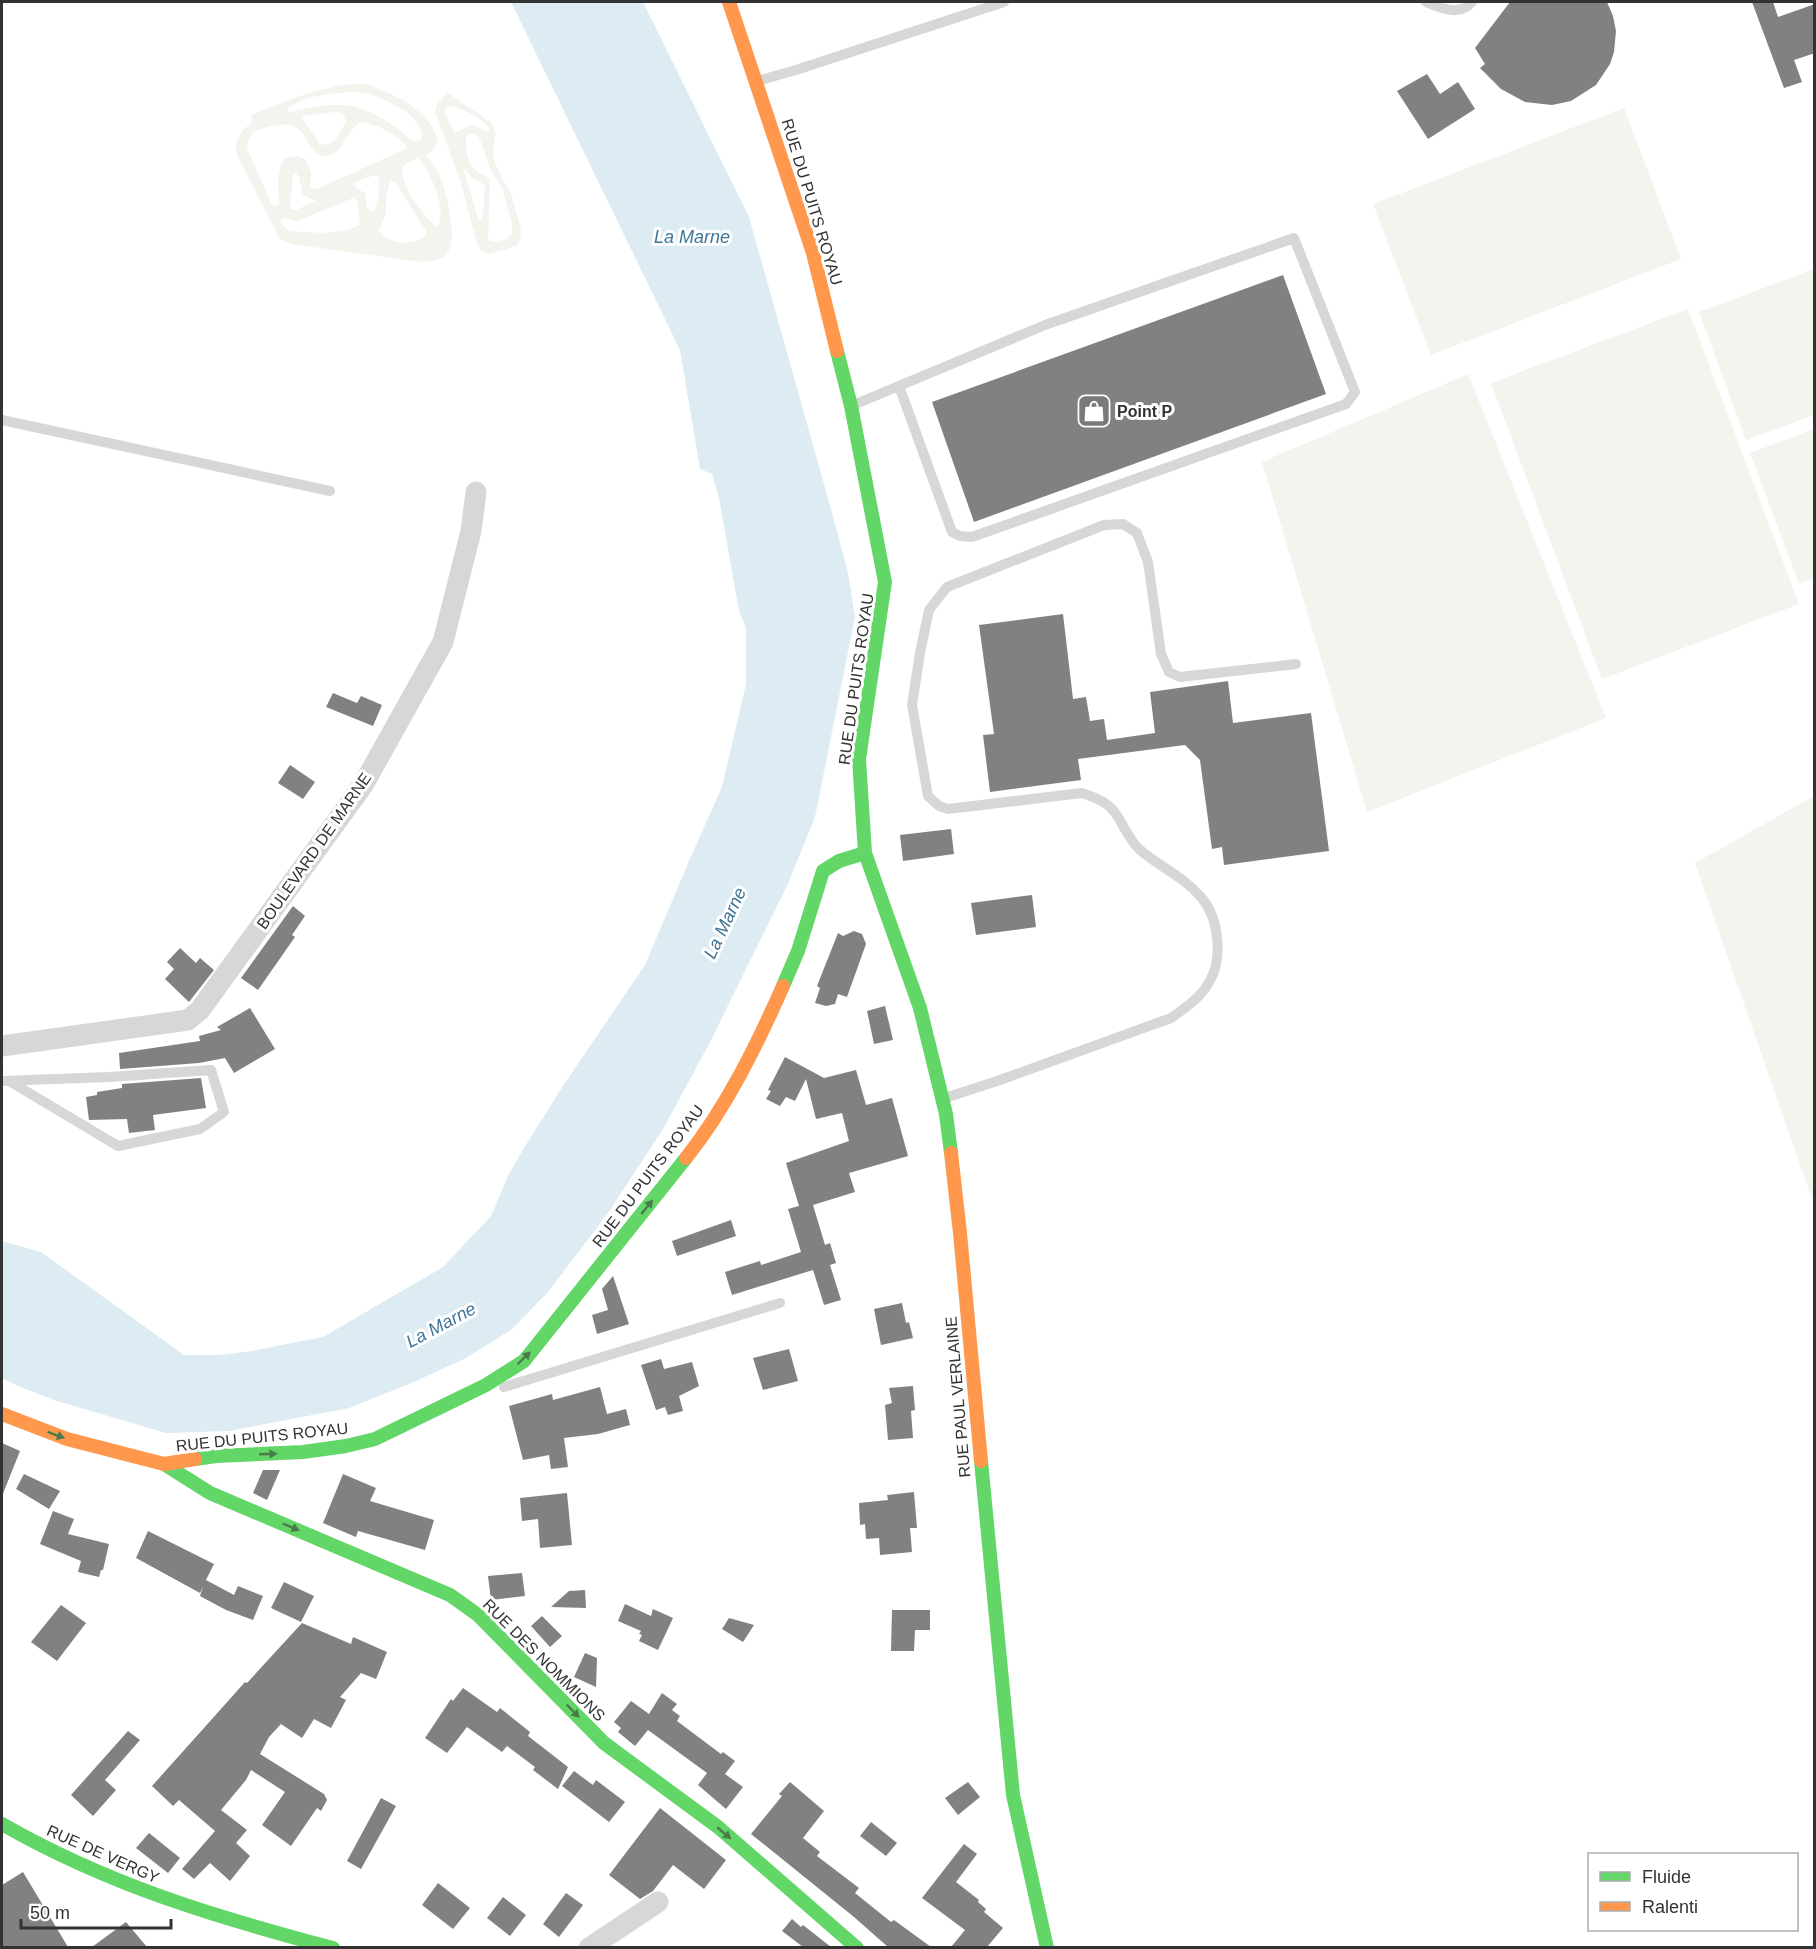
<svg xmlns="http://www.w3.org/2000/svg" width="1816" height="1949" font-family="Arial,sans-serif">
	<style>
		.green { fill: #f1f5ed; fill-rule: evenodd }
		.water { fill: #ddebf3 }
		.building { fill: #818181 }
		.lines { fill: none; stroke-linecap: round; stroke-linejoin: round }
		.lane { stroke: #d7d7d7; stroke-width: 10 }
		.street { stroke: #d7d7d7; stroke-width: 21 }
		.fast { stroke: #63d668; stroke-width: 14 }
		.slow { stroke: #ff974d; stroke-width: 14 }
		.oneway { fill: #497c4b }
		.labels { text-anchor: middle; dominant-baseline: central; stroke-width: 6; stroke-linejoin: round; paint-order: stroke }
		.street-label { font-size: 16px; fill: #333; stroke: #fff }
		.poi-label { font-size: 16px; font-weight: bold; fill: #333; stroke: #fff; text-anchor: start }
		.water-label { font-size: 18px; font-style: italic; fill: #3f7597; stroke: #fff }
	</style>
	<rect width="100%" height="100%" fill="#fff"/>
	<!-- green -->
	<g class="green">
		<path d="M366 84C378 89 390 93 401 99 419 109 456 141 425 155 430 161 436 167 439 174 446 191 458 237 448 252 442 261 431 261 422 262L291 244 280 239 238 157C233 143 239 131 252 123L251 115 308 93 342 85ZM352 92C374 92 424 112 422 139L414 142C392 123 366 104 336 105 321 105 305 109 290 112L286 110C302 95 331 94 352 92ZM336 112 343 113 346 121C340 133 335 148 320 144L301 116ZM362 122C382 126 395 133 408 148L317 189H313L310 186 311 173 305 159 298 156 285 158C276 172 278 187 279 203L277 206 272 205 247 148V143L254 131C264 129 280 123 290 125 308 127 308 159 327 156 345 153 346 127 362 122ZM418 158C431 172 448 210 437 228 424 215 399 187 403 167L408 162ZM296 173 299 177 303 195 316 201 296 210 291 209 290 207 293 174ZM375 175 379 178C380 189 378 202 374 211L371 212 367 207 365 193 356 188 355 182ZM390 181 396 183 426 231V236C412 246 390 245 379 231L386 212V198ZM353 198 357 201 360 224C346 236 305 233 287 230L280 221 284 218 297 221Z"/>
		<path d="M448 93 492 123C500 136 490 145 494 159 497 172 507 184 512 197 514 203 515 209 517 215 521 228 523 234 517 246L489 254 482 252 477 244 460 180 435 112 437 104ZM450 106C463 108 484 119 490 130L486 132C469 120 470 127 454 133L444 110ZM470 134H476L480 139 491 171 502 187 512 224V234C506 240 496 244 488 239L490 180C486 173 480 175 475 170 467 162 465 147 466 137ZM465 169 470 176 485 185 483 217 481 220 478 218 464 171Z"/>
		<path d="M1624 108 1681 259 1431 355 1373 204Z"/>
		<path d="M1814 269V415L1746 440 1699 312Z"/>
		<path d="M1688 309 1799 604 1602 679 1491 383Z"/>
		<path d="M1468 374 1606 718 1367 812 1262 462Z"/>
		<path d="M1814 429V578L1799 584 1750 453Z"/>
		<path d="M1814 796V1205L1695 863Z"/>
	</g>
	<!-- water -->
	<path class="water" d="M511 2H643L749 217 834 520 848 573 855 617 815 817 787 886 708 1046 663 1129 608 1213 548 1292 511 1330 466 1358 414 1382 349 1408 229 1431 166 1433 57 1401 18 1386 2 1378V1241L41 1252 184 1355H220L252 1351 323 1337 443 1267 491 1216 508 1176 524 1148 563 1086 645 965 692 854 722 787 746 684V628L739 611 719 498 712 474 700 469 680 350Z"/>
	<!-- building -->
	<g class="building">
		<path d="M1510 2H1607L1613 16 1616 31 1614 52 1610 64 1596 85 1571 101 1552 105 1525 102 1501 89 1480 68 1485 64 1475 48Z"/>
		<path d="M1752 2H1773L1778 17 1815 4V53L1794 60 1802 82 1784 88Z"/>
		<path d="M1427 74 1440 94 1458 82 1475 109 1428 139 1397 91Z"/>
		<path d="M1283 275 1326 394 974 522 932 402Z"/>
		<path d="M1063 614 1073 699 1086 697 1090 721 1104 719 1107 740 1155 733 1150 692 1228 681 1233 723 1311 713 1329 851 1224 865 1222 847 1212 849 1200 760 1185 745 1078 759 1081 780 990 792 983 735 994 734 979 625Z"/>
		<path d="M333 693 357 703 361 696 382 705 373 726 326 707Z"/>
		<path d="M290 765 315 782 303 799 278 783Z"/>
		<path d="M951 829 954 854 903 861 900 835Z"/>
		<path d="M1032 895 1036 927 976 935 971 903Z"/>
		<path d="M293 906 305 916 292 935 295 937 258 990 241 978Z"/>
		<path d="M854 931 862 934 866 944 847 997 838 994 835 1004 826 1006 815 1003 820 988 817 986 838 933 843 936Z"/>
		<path d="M180 948 196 963 200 958 214 970 189 1002 165 979 174 969 167 962Z"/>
		<path d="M885 1006 893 1040 874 1044 867 1011Z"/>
		<path d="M250 1008 275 1049 234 1073 225 1058 199 1063 120 1069 119 1053 200 1041 199 1036 221 1030 217 1027Z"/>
		<path d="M785 1057 824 1078 856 1070 866 1105 892 1098 908 1156 849 1173 855 1192 813 1205 825 1245 830 1243 836 1263 830 1265 841 1300 824 1305 813 1270 732 1295 725 1272 760 1261 761 1265 801 1252 788 1209 799 1206 786 1163 849 1141 842 1113 816 1119 806 1079 795 1101 786 1097 780 1106 766 1099 771 1091 768 1090Z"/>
		<path d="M201 1078 206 1108 153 1115 155 1130 129 1133 127 1119 89 1120 86 1097 97 1095V1092L122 1088V1084Z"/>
		<path d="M731 1220 736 1236 677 1256 672 1241Z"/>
		<path d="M613 1276 629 1324 597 1334 592 1315 608 1310 602 1289Z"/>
		<path d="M902 1303 906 1323 909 1322 913 1338 881 1345 874 1309Z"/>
		<path d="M789 1349 798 1381 763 1390 753 1358Z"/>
		<path d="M661 1359 664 1369 692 1362 699 1386 679 1396 683 1411 668 1415 665 1407 656 1410 641 1365Z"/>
		<path d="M913 1386 915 1410 911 1411 913 1438 888 1440 885 1405 892 1403 889 1388Z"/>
		<path d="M600 1387 607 1414 626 1409 630 1425 598 1434 564 1438 568 1467 551 1469 549 1455 523 1460 509 1406 552 1394 553 1400Z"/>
		<path d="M2 1443 20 1451 2 1496Z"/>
		<path d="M263 1470H280L267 1500 253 1493Z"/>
		<path d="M24 1474 60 1491 49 1509 16 1489Z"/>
		<path d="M343 1474 376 1488 370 1501 434 1520 425 1550 358 1531 356 1537 323 1523Z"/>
		<path d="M914 1492 917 1528H910L912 1552 880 1555 879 1538 866 1539 865 1524 860 1525 859 1503 888 1500 887 1495Z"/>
		<path d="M567 1493 572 1545 540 1548 538 1519 522 1521 520 1498Z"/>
		<path d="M53 1511 74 1519 68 1534 109 1544 103 1570H101L99 1577 78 1572 81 1561 40 1544Z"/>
		<path d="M148 1531 214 1564 206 1580 234 1595 238 1586 263 1596 253 1620 226 1610 200 1596 203 1586 200 1593 136 1558Z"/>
		<path d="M522 1573 525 1596 491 1600 488 1576Z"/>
		<path d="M284 1582 314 1596 301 1622 271 1608Z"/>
		<path d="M585 1590 586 1608 551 1607 569 1591Z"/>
		<path d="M625 1604 651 1616 653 1609 673 1618 658 1650 639 1641 642 1635 639 1634 641 1631 618 1621Z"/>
		<path d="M61 1605 86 1623 57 1661 31 1642Z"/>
		<path d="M892 1610H930V1630H915L914 1651H891Z"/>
		<path d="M542 1616 562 1636 550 1647 531 1626Z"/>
		<path d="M729 1618 754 1625 743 1642 722 1629Z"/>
		<path d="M302 1623 351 1644 353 1637 387 1652 376 1679 361 1673 340 1697 346 1700 331 1728 314 1719 302 1738 281 1724 269 1737 260 1754 324 1794 327 1800 321 1811 317 1808 291 1846 262 1825 285 1792 251 1770 246 1780 221 1810 247 1830 236 1843 250 1856 230 1881 210 1863 194 1879 182 1869 215 1831 179 1800 173 1806 152 1786 229 1700 245 1682 247 1683Z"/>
		<path d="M585 1653 597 1658 596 1687 574 1677Z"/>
		<path d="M463 1688 497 1712 500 1708 530 1732 528 1736 568 1767 558 1789 533 1770 535 1767 507 1746 502 1752 467 1727 447 1753 425 1738 451 1699 453 1701Z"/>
		<path d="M662 1693 677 1704 672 1710 680 1716 677 1721 721 1754 723 1752 735 1761 725 1774 743 1787 726 1809 698 1785 707 1773 648 1730 635 1746 618 1732 621 1728 614 1722 631 1701 649 1714Z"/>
		<path d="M128 1731 140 1740 105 1780 116 1790 93 1816 71 1795Z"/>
		<path d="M574 1771 593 1785 596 1780 625 1802 609 1822 562 1786Z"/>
		<path d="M790 1782 824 1811 803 1838 820 1852 817 1856 859 1888 855 1893 891 1922 894 1920 931 1947H888L854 1917 751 1834 782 1796 779 1794Z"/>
		<path d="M968 1782 980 1797 958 1815 945 1798Z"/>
		<path d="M381 1798 396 1806 361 1869 347 1861Z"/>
		<path d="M660 1808 726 1860 704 1889 673 1865 653 1891 640 1899 609 1875Z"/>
		<path d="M871 1822 897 1843 886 1856 860 1836Z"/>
		<path d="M149 1833 180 1858 168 1873 136 1848Z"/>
		<path d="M964 1844 977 1854 956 1882 979 1900 978 1902 986 1909 984 1912 1003 1928 987 1947H951L965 1930 922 1898Z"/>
		<path d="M23 1872 68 1947H2V1885Z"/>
		<path d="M438 1883 470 1908 453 1929 422 1905Z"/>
		<path d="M566 1893 583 1905 559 1937 543 1924Z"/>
		<path d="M503 1897 526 1915 510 1936 487 1918Z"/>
		<path d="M792 1919 801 1927 803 1925 831 1947H803L782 1931Z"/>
		<path d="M126 1922 147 1947H92Z"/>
	</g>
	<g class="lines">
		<!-- lane -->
		<g class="lane">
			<path d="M1426 2C1441 8 1459 17 1472 2"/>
			<path d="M757 81 796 70 1004 2"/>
			<path d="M851 406 1045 325 1294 238 1355 392 1346 404 972 537 960 536 952 532 899 386"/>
			<path d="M2 420 330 491"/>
			<path d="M2 1081 109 1077 211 1070 224 1112 200 1129 118 1146 9 1081"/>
			<path d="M942 1099 1000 1080 1171 1018C1185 1008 1199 999 1208 984 1224 960 1219 918 1201 897 1183 876 1158 866 1139 849 1132 842 1128 834 1123 826 1113 805 1103 800 1082 793L948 809 939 806 928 796 912 705 920 653 929 610 947 587 1104 525 1123 524 1137 533 1148 562 1161 654 1169 672 1180 677 1296 664"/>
			<path d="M504 1387 780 1303"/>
		</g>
		<!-- street -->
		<g class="street">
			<path d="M2 1046 188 1020 200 1010 363 785 443 642 471 531 476 492"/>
			<path d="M589 1948 658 1902"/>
		</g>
		<!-- fast -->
		<g class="fast">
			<path d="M837 351 851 406 885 582 859 759 865 853 920 1008 946 1114 951 1153"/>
			<path d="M783 986 798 951 823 871 839 861 865 853"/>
			<path d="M195 1459 216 1456 303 1452 346 1446 375 1439 486 1385 524 1361 686 1158"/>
			<path d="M981 1461 1013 1795 1047 1948"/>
			<path d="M164 1464 210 1493 450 1595 478 1615 604 1743 718 1827 857 1948"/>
			<path d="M2 1824C109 1885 215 1917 333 1948"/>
		</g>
		<!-- slow -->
		<g class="slow">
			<path d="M729 2 813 253 837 351"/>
			<path d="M951 1153 960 1233 981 1461"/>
			<path d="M686 1158C726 1108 757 1045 783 986"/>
			<path d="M2 1414 67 1439 164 1464 195 1459"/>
		</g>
	</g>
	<!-- one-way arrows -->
	<defs><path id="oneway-solid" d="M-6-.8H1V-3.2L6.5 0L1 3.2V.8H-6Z" transform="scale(1.5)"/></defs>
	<g class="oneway">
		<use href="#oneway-solid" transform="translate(647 1207) rotate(-51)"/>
		<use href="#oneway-solid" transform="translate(524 1358) rotate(-44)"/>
		<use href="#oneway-solid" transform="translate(56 1435) rotate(20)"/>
		<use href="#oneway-solid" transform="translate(268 1454) rotate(-2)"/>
		<use href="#oneway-solid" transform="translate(291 1527) rotate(23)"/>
		<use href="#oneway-solid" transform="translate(573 1711) rotate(46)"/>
		<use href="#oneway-solid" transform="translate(724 1833) rotate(40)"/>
	</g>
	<!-- icons -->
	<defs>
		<symbol id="shop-square" viewBox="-11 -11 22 22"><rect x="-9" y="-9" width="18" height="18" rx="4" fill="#7a7a7a" stroke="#fff"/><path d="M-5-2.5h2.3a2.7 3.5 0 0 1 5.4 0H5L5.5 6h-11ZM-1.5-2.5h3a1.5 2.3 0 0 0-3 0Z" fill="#fff"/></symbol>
	</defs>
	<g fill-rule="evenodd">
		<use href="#shop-square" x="1075" y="392" width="38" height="38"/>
	</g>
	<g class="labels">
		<!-- street labels -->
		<g class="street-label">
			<text transform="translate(812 202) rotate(73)">RUE DU PUITS ROYAU</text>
			<text transform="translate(856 679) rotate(-82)">RUE DU PUITS ROYAU</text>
			<text transform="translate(314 851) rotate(-55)">BOULEVARD DE MARNE</text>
			<text transform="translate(648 1176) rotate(-53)">RUE DU PUITS ROYAU</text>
			<text transform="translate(958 1397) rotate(-95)">RUE PAUL VERLAINE</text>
			<text transform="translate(262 1437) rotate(-6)">RUE DU PUITS ROYAU</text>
			<text transform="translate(544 1660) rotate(45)">RUE DES NOMMIONS</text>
			<text transform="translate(103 1854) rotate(24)">RUE DE VERGY</text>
		</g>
		<!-- poi labels -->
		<g class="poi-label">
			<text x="1117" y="411">Point P</text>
		</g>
		<!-- water labels -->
		<g class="water-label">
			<text x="692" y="237">La Marne</text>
			<text transform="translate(725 923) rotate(-65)">La Marne</text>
			<text transform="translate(441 1325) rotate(-28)">La Marne</text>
		</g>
	</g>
	<!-- border -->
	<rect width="1816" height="1949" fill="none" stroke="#333333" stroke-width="6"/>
	<!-- legend -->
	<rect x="1588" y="1853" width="210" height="78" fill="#ffffff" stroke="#adadad" stroke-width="1.5"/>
	<rect x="1600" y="1872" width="30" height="9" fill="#63d668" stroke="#adadad" stroke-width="1.5"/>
	<text x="1642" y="1883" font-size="18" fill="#333333">Fluide</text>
	<rect x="1600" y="1902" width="30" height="9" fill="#ff974d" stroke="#adadad" stroke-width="1.5"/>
	<text x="1642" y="1913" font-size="18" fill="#333333">Ralenti</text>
	<!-- scale -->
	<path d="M21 1919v9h150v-9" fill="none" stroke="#333333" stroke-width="3"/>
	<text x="30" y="1919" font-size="18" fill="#333333" stroke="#ffffff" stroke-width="4.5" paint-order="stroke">50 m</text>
</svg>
